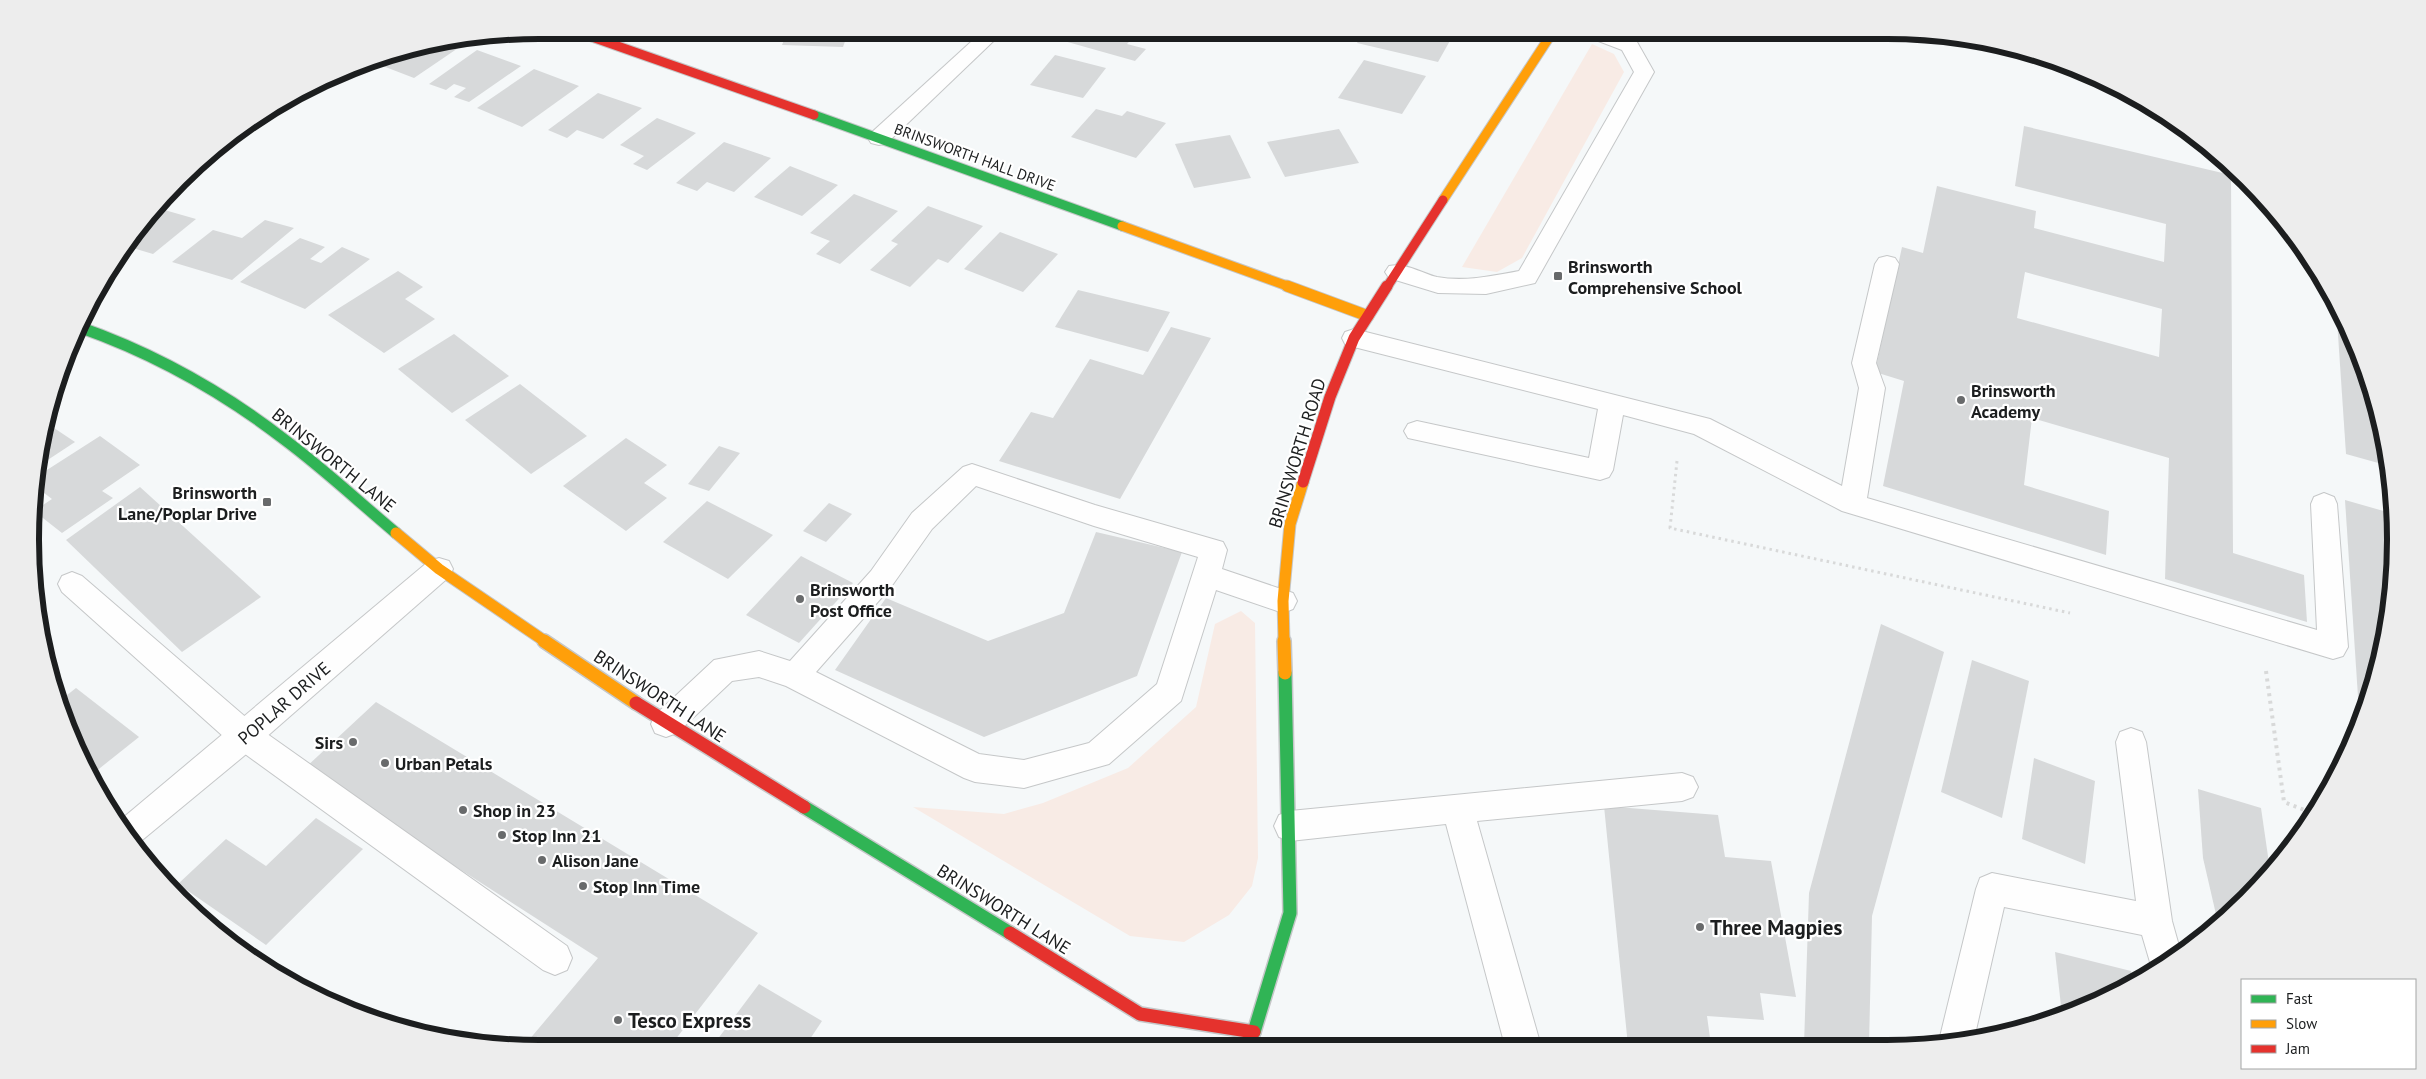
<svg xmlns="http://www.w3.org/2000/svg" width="2426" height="1079" font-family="'PT Sans',sans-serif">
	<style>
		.green { fill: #f8ebe5 }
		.building { fill: #d7d9da; fill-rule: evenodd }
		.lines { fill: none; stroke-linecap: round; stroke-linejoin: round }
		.lane-casing { stroke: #c5c7c8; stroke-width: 2 }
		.street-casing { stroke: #c5c7c8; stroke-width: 2 }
		.fast-far2-casing { stroke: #c5c7c8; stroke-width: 11 }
		.fast-far1-casing { stroke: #c5c7c8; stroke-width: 13 }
		.fast-casing { stroke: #c5c7c8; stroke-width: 16 }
		.slow-far2-casing { stroke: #c5c7c8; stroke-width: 11 }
		.slow-far1-casing { stroke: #c5c7c8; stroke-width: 13 }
		.slow-casing { stroke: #c5c7c8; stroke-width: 16 }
		.jam-far2-casing { stroke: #c5c7c8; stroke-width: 11 }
		.jam-far1-casing { stroke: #c5c7c8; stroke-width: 13 }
		.jam-casing { stroke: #c5c7c8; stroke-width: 16 }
		.path-far1 { stroke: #d8d9d9; stroke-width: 3; stroke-dasharray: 2.5 4; stroke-linecap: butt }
		.path { stroke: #d8d9d9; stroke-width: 4; stroke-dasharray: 3 4.5; stroke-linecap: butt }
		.lane { fill: #fefefe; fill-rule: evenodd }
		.street { fill: #fefefe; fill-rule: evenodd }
		.fast-far2 { stroke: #30b455; stroke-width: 9 }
		.fast-far1 { stroke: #30b455; stroke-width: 11 }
		.fast { stroke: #30b455; stroke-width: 13 }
		.slow-far2 { stroke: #ff9f0a; stroke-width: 9 }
		.slow-far1 { stroke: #ff9f0a; stroke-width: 11 }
		.slow { stroke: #ff9f0a; stroke-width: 13 }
		.jam-far2 { stroke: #e5322d; stroke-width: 9 }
		.jam-far1 { stroke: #e5322d; stroke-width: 11 }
		.jam { stroke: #e5322d; stroke-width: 13 }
		.poi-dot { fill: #686a6b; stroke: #fff; stroke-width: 2 }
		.labels { text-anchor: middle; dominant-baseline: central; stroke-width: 4.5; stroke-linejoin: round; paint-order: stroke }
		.far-street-label { font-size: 15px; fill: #1c1e1f; stroke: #fff }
		.poi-label { font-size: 18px; font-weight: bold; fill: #1c1e1f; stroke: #fff; text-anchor: start }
		.street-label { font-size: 18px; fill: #1c1e1f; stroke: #fff }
		.near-poi-label { font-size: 21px; font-weight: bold; fill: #1c1e1f; stroke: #fff; text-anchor: start }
		.rim { fill: none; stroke: #1c1e1f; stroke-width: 6 }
	</style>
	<rect width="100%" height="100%" fill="#f5f8f9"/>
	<!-- green -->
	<g class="green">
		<path d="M1592 44 1614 54 1624 72 1522 258 1497 272 1462 267Z"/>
		<path d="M1241 611 1255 623 1258 858 1252 886 1229 915 1184 942 1130 936 913 807 1004 814 1043 803 1128 768 1196 707 1215 624Z"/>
	</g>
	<!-- building -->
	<g class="building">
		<path d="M788 30H849L843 47 782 45Z"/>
		<path d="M1075 30H1140L1127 44 1146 49 1135 61 1064 41Z"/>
		<path d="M1365 30H1381L1402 35 1405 30H1456L1438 62 1357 43Z"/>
		<path d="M456 38 467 42 414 78 375 63 391 53 440 40Z"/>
		<path d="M477 50 521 66 469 102 454 97 466 88 454 84 446 90 429 84Z"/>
		<path d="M1055 55 1106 68 1083 98 1030 85Z"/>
		<path d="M1364 60 1426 76 1402 114 1338 98Z"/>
		<path d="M534 69 579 86 522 127 477 108Z"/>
		<path d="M598 93 642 108 603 139 577 130 567 138 548 130Z"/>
		<path d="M1096 109 1122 116 1127 111 1166 123 1136 158 1071 137Z"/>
		<path d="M657 118 696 133 647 170 633 164 644 156 620 145Z"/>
		<path d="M2024 126 2231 175 2233 553 2304 575 2307 622 2165 579 2169 458 2032 418 2024 485 2109 511 2106 555 1883 486 1904 381 1875 372 1902 247 1923 253 1937 186 2036 211 2034 228 2164 262 2166 224 2015 186ZM2025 272 2162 309 2159 357 2017 318Z"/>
		<path d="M1339 129 1359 163 1285 177 1267 142Z"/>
		<path d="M1230 135 1251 178 1194 188 1175 144Z"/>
		<path d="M724 142 771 158 734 192 707 182 697 191 676 183Z"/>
		<path d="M790 166 838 185 802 216 754 197Z"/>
		<path d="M854 194 898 211 840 264 816 254 830 241 810 233Z"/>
		<path d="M928 206 983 226 948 263 938 259 910 287 870 270 898 244 891 241Z"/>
		<path d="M154 207 196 219 153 254 126 246Z"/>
		<path d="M265 220 294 228 232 280 172 262 213 230 242 238Z"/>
		<path d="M1000 232 1058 254 1023 292 964 269Z"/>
		<path d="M300 238 325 247 310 259 321 263 342 247 370 259 305 309 240 282Z"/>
		<path d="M398 271 423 287 405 299 435 319 384 353 328 315Z"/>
		<path d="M1078 290 1170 312 1148 352 1055 327Z"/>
		<path d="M2336 305 2357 344 2386 440 2389 466 2346 454Z"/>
		<path d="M1171 327 1211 338 1120 499 999 461 1031 412 1053 418 1090 359 1143 375Z"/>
		<path d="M454 334 509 376 452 413 398 369Z"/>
		<path d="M520 384 587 436 531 474 465 420Z"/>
		<path d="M45 422 75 442 37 467 40 440Z"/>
		<path d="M100 436 140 465 102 491 113 498 62 533 34 511 52 499 35 486 36 477Z"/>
		<path d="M626 438 667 465 644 483 667 498 626 531 563 486Z"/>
		<path d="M719 446 740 453 709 491 688 484Z"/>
		<path d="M140 487 261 597 182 652 66 540Z"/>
		<path d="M2345 500 2394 514 2396 539 2386 639 2360 727Z"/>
		<path d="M707 501 773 535 728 579 663 542Z"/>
		<path d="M829 503 852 514 826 542 803 531Z"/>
		<path d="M1096 532 1182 552 1137 676 984 737 835 670 886 598 988 641 1064 613Z"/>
		<path d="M801 556 853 583 799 643 746 615Z"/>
		<path d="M1881 624 1944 652 1872 916 1869 1045H1804L1809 893Z"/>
		<path d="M1972 660 2029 681 2002 818 1941 792Z"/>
		<path d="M76 688 139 737 90 776 57 703Z"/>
		<path d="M376 702 758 933 668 1049 523 1047 598 958 304 769Z"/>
		<path d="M2034 758 2095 781 2085 864 2022 839Z"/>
		<path d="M2198 789 2261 808 2270 870 2218 923 2203 858Z"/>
		<path d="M1604 806 1718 815 1725 857 1771 861 1796 997 1760 993 1764 1020 1707 1016 1711 1045 1628 1046Z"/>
		<path d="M316 818 363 849 266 945 178 884 226 839 266 866Z"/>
		<path d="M2055 952 2131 971 2133 981 2082 1010 2062 1015Z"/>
		<path d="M759 984 822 1021 804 1048H711Z"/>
	</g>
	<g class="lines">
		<defs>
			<g id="lane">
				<path d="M1887 256 1895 258 1899 264 1876 363 1885 388 1867 498 2317 630 2311 504 2314 497 2324 493 2334 497 2337 504 2348 647 2343 656 2333 659 1842 511 1694 434 1623 415 1613 470 1609 477 1600 480 1408 438 1404 431 1408 424 1417 421 1589 458 1598 409 1354 347 1345 344 1342 338 1345 332 1354 329 1710 419 1842 486 1859 388 1852 363 1875 264 1879 258Z"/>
				<path d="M972 464 1095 505 1223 542 1227 550 1222 569 1293 593 1297 601 1293 609 1283 613 1216 590 1181 701 1109 764 1024 788 975 782 964 778 786 686 759 677 732 681 677 733 666 737 655 733 651 724 655 715 714 660 759 651 790 661 871 571 912 513 963 467ZM976 486 1094 526 1198 557 1157 684 1089 743 1024 760 979 754 816 672 891 587 932 529Z"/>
				<path d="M72 572 82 576 256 726 567 946 572 958 567 970 555 975 543 970 234 746 62 592 58 584 62 576Z"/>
				<path d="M2131 728 2142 732 2146 742 2172 921 2181 953 2152 969 2142 935 2004 907 1974 1039 1953 1045H1938L1976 889 1980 878 1992 873 2136 901 2116 742 2120 732Z"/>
				<path d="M1682 773 1693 777 1698 787 1693 797 1682 801 1477 821 1541 1046H1505L1446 824 1290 841 1279 837 1274 826 1279 815 1290 811Z"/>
			</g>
			<g id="street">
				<path d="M984 30H1005L887 143 879 145 871 143 868 138 871 133Z"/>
				<path d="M1577 30H1605L1637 42 1654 72 1535 283 1486 294 1438 293 1389 278 1385 272 1389 266C1405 262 1421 273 1437 277 1464 282 1493 276 1519 271L1634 72 1622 50 1580 34Z"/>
				<path d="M439 558 449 561 453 569 449 577 256 746 135 846 118 822 429 561Z"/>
			</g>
			<path id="fast-far2" d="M814 115 1122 226"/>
			<path id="fast-far1" d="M79 327C153 353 223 392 285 440 324 469 359 502 396 533"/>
			<g id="fast">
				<path d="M804 807 1010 933"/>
				<path d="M1254 1032 1290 913 1285 673"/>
			</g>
			<g id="slow-far2">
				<path d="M1443 200 1554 30"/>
				<path d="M1122 226 1290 287"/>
			</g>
			<g id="slow-far1">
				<path d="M1287 286 1368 316"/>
				<path d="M396 533 439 569 546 642"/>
				<path d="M1284 642 1283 601 1290 524 1303 482"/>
			</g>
			<g id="slow">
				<path d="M544 641 636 703"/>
				<path d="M1284 641 1285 673"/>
			</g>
			<g id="jam-far2">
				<path d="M572 30 814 115"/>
				<path d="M1387 287 1443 200"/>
			</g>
			<path id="jam-far1" d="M1303 482 1330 397 1354 338 1387 286"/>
			<g id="jam">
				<path d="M636 703 804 807"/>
				<path d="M1010 933 1140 1014 1254 1032"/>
			</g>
		</defs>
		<!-- lane casing -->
		<use href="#lane" class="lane-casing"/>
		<!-- street casing -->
		<use href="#street" class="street-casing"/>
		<!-- fast-far2 casing -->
		<use href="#fast-far2" class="fast-far2-casing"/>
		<!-- fast-far1 casing -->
		<use href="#fast-far1" class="fast-far1-casing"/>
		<!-- fast casing -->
		<use href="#fast" class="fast-casing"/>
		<!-- slow-far2 casing -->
		<use href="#slow-far2" class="slow-far2-casing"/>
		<!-- slow-far1 casing -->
		<use href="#slow-far1" class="slow-far1-casing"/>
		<!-- slow casing -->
		<use href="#slow" class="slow-casing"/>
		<!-- jam-far2 casing -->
		<use href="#jam-far2" class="jam-far2-casing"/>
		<!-- jam-far1 casing -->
		<use href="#jam-far1" class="jam-far1-casing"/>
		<!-- jam casing -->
		<use href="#jam" class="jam-casing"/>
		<!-- path-far1 -->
		<path class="path-far1" d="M1677 461 1670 528 2070 613"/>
		<!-- path -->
		<path class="path" d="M2266 671 2284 802 2312 813"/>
		<!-- lane -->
		<use href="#lane" class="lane"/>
		<!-- street -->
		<use href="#street" class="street"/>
		<!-- fast-far2 -->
		<use href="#fast-far2" class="fast-far2"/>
		<!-- fast-far1 -->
		<use href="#fast-far1" class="fast-far1"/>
		<!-- fast -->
		<use href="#fast" class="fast"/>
		<!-- slow-far2 -->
		<use href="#slow-far2" class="slow-far2"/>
		<!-- slow-far1 -->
		<use href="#slow-far1" class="slow-far1"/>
		<!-- slow -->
		<use href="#slow" class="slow"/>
		<!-- jam-far2 -->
		<use href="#jam-far2" class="jam-far2"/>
		<!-- jam-far1 -->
		<use href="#jam-far1" class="jam-far1"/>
		<!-- jam -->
		<use href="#jam" class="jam"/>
	</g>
	<!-- markers -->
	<g class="poi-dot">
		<rect x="1553" y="271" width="10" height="10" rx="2.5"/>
		<circle cx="1961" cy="400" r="5"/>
		<rect x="262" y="497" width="10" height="10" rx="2.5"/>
		<circle cx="800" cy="599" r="5"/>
		<circle cx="353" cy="742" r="5"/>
		<circle cx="385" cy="763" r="5"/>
		<circle cx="463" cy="810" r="5"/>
		<circle cx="502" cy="835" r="5"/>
		<circle cx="542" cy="860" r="5"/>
		<circle cx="583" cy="886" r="5"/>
		<circle cx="1700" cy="927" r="5"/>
		<circle cx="618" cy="1020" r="5"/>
	</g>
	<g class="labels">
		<!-- far-street labels -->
		<g class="far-street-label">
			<text transform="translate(975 157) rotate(20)">BRINSWORTH HALL DRIVE</text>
		</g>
		<!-- poi labels -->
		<g class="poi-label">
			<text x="1568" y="266">Brinsworth<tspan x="1568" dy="21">Comprehensive School</tspan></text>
			<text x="1971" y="390">Brinsworth<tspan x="1971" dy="21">Academy</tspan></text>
			<text x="257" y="492" text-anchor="end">Brinsworth<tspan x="257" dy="21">Lane/Poplar Drive</tspan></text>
			<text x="810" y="589">Brinsworth<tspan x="810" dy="21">Post Office</tspan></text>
			<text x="343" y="742" text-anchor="end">Sirs</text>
			<text x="395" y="763">Urban Petals</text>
			<text x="473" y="810">Shop in 23</text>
			<text x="512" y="835">Stop Inn 21</text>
			<text x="552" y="860">Alison Jane</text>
			<text x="593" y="886">Stop Inn Time</text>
		</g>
		<!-- street labels -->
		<g class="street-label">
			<text transform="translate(1297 453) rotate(-73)">BRINSWORTH ROAD</text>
			<text transform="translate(334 460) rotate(39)">BRINSWORTH LANE</text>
			<text transform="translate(660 696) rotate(33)">BRINSWORTH LANE</text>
			<text transform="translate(284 703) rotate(-41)">POPLAR DRIVE</text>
			<text transform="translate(1004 909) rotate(32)">BRINSWORTH LANE</text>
		</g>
		<!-- near-poi labels -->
		<g class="near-poi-label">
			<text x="1710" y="927">Three Magpies</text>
			<text x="628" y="1020">Tesco Express</text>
		</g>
	</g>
	<!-- crop -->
	<path d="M0 0H2426V1079H0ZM539 39H1887A500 500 0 0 1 2387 539V540A500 500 0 0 1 1887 1040H539A500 500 0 0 1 39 540V539A500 500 0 0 1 539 39Z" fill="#ededed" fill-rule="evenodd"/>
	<path class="rim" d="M539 39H1887A500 500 0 0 1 2387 539V540A500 500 0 0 1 1887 1040H539A500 500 0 0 1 39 540V539A500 500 0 0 1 539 39Z"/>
	<!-- legend -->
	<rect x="2241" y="979" width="175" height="90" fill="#ffffff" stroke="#a4a5a5"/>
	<rect x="2251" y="995" width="25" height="8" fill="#30b455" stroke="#a4a5a5"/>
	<text x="2286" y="1004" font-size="15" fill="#1c1e1f">Fast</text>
	<rect x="2251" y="1020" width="25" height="8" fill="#ff9f0a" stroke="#a4a5a5"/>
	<text x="2286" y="1029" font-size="15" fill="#1c1e1f">Slow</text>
	<rect x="2251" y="1045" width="25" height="8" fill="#e5322d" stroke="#a4a5a5"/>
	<text x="2286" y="1054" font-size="15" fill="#1c1e1f">Jam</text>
</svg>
